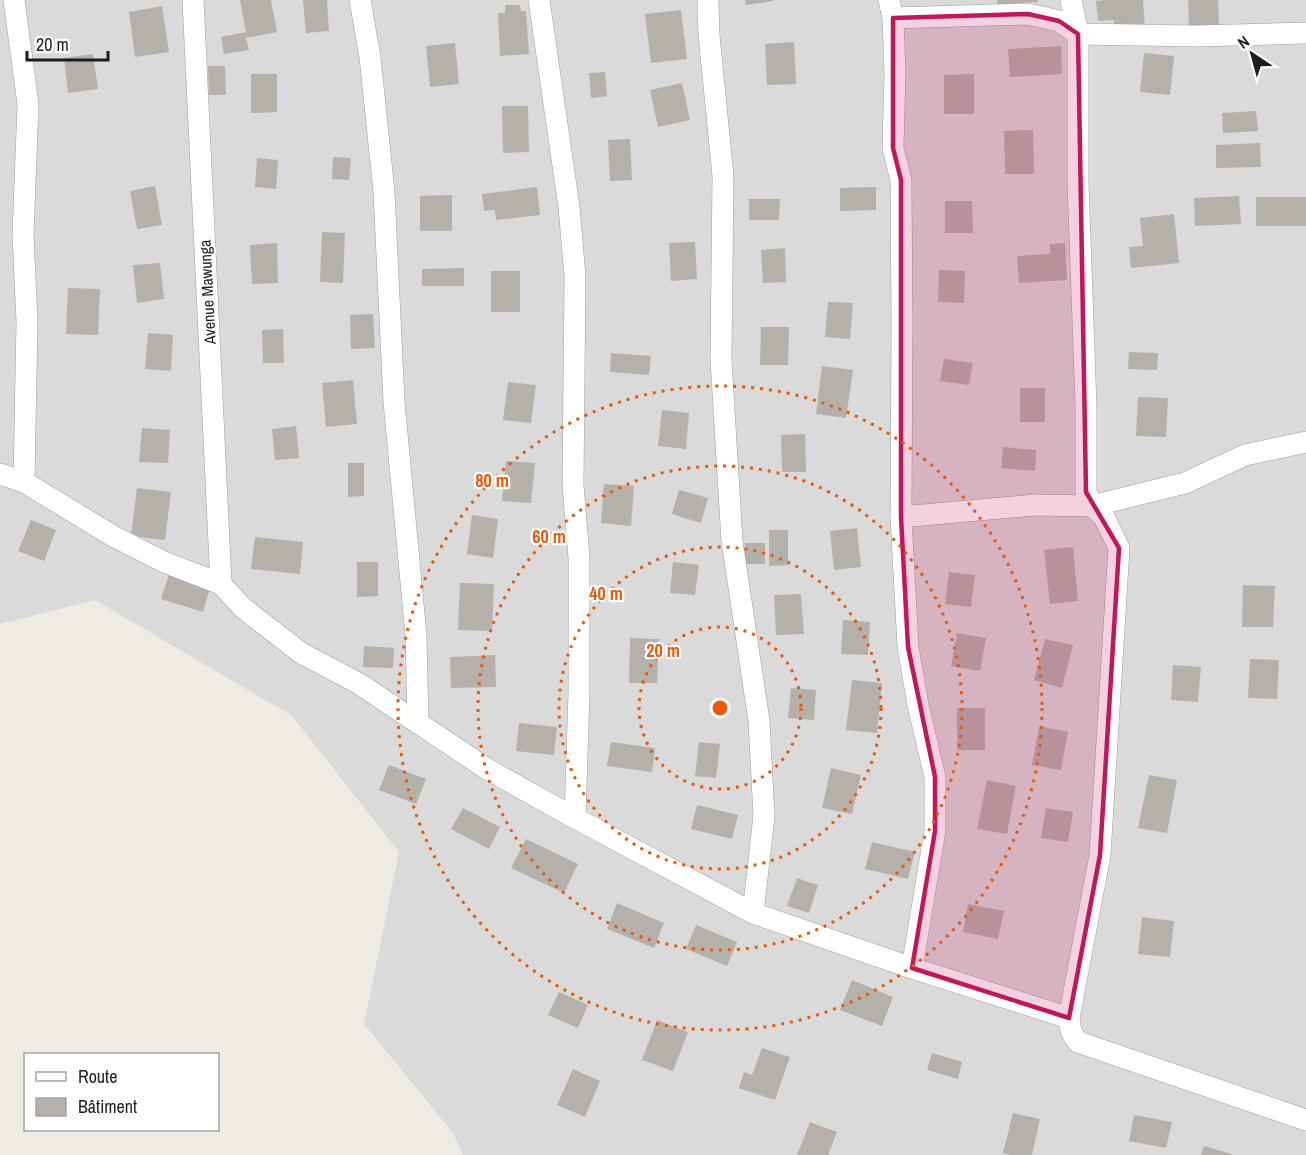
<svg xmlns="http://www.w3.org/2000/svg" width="1306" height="1155" font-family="'Archivo Narrow',sans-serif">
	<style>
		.residential { fill: #dbdada }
		.building { fill: #b6b0aa }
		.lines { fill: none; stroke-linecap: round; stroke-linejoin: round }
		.minor-casing { stroke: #9e9e9e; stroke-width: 22 }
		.minor { stroke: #fff; stroke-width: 21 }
		.marked { fill: #c2185b; fill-opacity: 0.2; stroke: #c2185b; stroke-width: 4.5; stroke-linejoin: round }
		.ring { fill: none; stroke: #e8590c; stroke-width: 3; stroke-dasharray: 3 6 }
		.labels { text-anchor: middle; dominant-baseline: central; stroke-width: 4.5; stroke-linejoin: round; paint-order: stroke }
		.street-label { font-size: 16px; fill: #1d1d1d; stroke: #fff }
		.centre { fill: #e8590c; stroke: #fff; stroke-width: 3 }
		.ring-label { font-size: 18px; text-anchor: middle; font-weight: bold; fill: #e8590c; stroke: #fff; stroke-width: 4.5; stroke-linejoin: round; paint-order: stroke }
	</style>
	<rect width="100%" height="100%" fill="#edebe4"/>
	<!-- residential -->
	<path class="residential" d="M0 0H1306V1155H463L453 1133 364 1024 399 852 292 716 95 600 0 624Z"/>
	<!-- building -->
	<g class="building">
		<path d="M240 0H271L277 32 246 38 249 50 224 54 221 37 246 32Z"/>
		<path d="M303 0H327L329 31 306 33Z"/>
		<path d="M745 0H773L774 1 746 5Z"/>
		<path d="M997 0H1038V2L997 5Z"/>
		<path d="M1104 0H1143L1145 30 1115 33 1114 20 1098 21 1096 1Z"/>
		<path d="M1188 0H1218L1219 25 1189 26Z"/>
		<path d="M505 5H520L521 11H526L529 54 500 56 498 13H505Z"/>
		<path d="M162 6 169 52 135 57 129 12Z"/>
		<path d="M681 10 687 59 651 63 645 14Z"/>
		<path d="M794 42 796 84 767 85 765 44Z"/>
		<path d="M455 43 459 84 430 87 426 46Z"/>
		<path d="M1061 46 1062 74 1010 77 1008 49Z"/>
		<path d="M1144 53 1174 56 1170 95 1140 92Z"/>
		<path d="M93 54 98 89 68 93 64 58Z"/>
		<path d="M208 66H225L226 95H209Z"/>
		<path d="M605 72 607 96 591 98 589 73Z"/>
		<path d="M251 74H277V112L251 113Z"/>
		<path d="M974 74V114H944V75Z"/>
		<path d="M682 83 690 120 658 127 650 90Z"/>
		<path d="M502 106H528L529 152 503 153Z"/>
		<path d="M1256 111 1258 131 1223 133 1222 113Z"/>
		<path d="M1033 130 1034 174H1005L1004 131Z"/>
		<path d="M630 139 632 180 610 181 608 140Z"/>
		<path d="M1260 143 1261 167 1216 168V145Z"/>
		<path d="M333 157 351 158 349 180 332 179Z"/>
		<path d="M257 158 278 160 276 189 255 187Z"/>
		<path d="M155 186 162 225 137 229 130 191Z"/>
		<path d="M537 187 540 215 496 220 495 210 484 211 482 194Z"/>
		<path d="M876 187V210L840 211V188Z"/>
		<path d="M452 195V231H420V196Z"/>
		<path d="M1239 196 1241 224 1195 226 1194 198Z"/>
		<rect x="1256" y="197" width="50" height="29"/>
		<path d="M749 199H780L779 220H749Z"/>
		<path d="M945 201H972L973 233H945Z"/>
		<path d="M1174 214 1179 263 1131 268 1129 247 1143 246 1140 218Z"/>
		<path d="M322 232 345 233 343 283 320 282Z"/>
		<path d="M695 242 697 279 671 281 669 243Z"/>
		<path d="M277 243 278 283 252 284 250 245Z"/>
		<path d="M1065 243 1067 280 1019 283 1017 256 1050 254V244Z"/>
		<path d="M785 248 786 282 763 283 761 250Z"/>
		<path d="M160 263 164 299 137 303 133 265Z"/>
		<path d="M464 268V286H422V269Z"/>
		<path d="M939 270 965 271 964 303 938 302Z"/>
		<rect x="491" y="271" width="29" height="41"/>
		<path d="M68 288 100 289 98 335 66 334Z"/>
		<path d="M828 302 853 303 850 339 825 337Z"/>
		<path d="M373 314 375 348 351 349 350 315Z"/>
		<path d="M761 327H789L788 365H760Z"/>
		<path d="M283 329 284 363H263L262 330Z"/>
		<path d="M148 333 173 335 171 371 145 369Z"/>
		<path d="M1129 352 1158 353 1157 370 1128 369Z"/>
		<path d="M611 353 651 356 649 375 610 372Z"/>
		<path d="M944 359 973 363 969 385 940 381Z"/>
		<path d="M822 366 853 370 846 418 816 414Z"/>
		<path d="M353 380 357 424 326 427 322 383Z"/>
		<path d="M508 382 536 385 531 423 503 420Z"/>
		<rect x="1020" y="388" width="25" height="34"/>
		<path d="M1138 397 1168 398 1166 437 1136 436Z"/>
		<path d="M662 410 689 413 686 449 658 446Z"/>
		<path d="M296 426 299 458 275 460 272 429Z"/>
		<path d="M142 428 170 430 168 463 139 462Z"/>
		<path d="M805 434 806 472H782L781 435Z"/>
		<path d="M1003 447 1036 450 1035 471 1001 468Z"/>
		<path d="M506 461 535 463 531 503 502 501Z"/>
		<path d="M348 463H364V496L348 497Z"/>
		<path d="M604 484 634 486 631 526 601 523Z"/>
		<path d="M137 488 171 492 165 540 131 536Z"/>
		<path d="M679 490 708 498 701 523 672 514Z"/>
		<path d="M472 515 498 519 493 558 467 554Z"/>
		<path d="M31 520 56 530 44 561 18 551Z"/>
		<path d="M857 528 861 567 834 570 830 531Z"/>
		<path d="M769 530H788V565L769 566Z"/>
		<path d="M255 537 303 542 300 574 251 569Z"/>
		<path d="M745 543H765V564H744Z"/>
		<path d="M1073 547 1078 601 1050 604 1044 550Z"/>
		<path d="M357 562H378V596L357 597Z"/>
		<path d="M673 562 699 565 695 595 670 593Z"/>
		<path d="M170 571 211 585 203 612 161 599Z"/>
		<path d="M949 572 975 575 971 607 945 604Z"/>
		<path d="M460 583 494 584 492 631 458 630Z"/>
		<path d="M1243 585 1275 586 1273 627H1242Z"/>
		<path d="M801 594 804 634 776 635 774 595Z"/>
		<path d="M843 620 870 622 868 655 841 654Z"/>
		<path d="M957 633 986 638 980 671 951 666Z"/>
		<path d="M630 638 659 639 657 683H629Z"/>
		<path d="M1045 639 1073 645 1062 688 1034 680Z"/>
		<path d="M364 646 394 648 393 668 363 667Z"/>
		<path d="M495 655 496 687 451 688 450 657Z"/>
		<path d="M1250 659 1279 660 1277 699 1248 698Z"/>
		<path d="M1173 665 1201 667 1198 702 1171 700Z"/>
		<path d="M852 680 882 683 877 733 846 730Z"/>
		<path d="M791 688 816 690 814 720 788 718Z"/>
		<rect x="957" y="708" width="28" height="42"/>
		<path d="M519 723 557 727 554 755 516 751Z"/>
		<path d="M1039 726 1068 732 1061 770 1032 765Z"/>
		<path d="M611 742 655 748 652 772 607 766Z"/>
		<path d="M699 742 720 744 716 778 695 776Z"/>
		<path d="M389 765 426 779 416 804 379 790Z"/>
		<path d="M831 768 861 775 852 814 822 808Z"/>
		<path d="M1149 775 1177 780 1167 833 1138 828Z"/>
		<path d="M987 780 1016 786 1007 834 977 829Z"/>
		<path d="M697 805 738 815 732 839 691 829Z"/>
		<path d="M463 808 500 827 489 849 451 829Z"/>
		<path d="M1046 808 1073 812 1068 842 1041 838Z"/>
		<path d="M526 839 578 864 564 893 511 868Z"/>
		<path d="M872 842 915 852 908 879 865 869Z"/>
		<path d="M797 878 818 885 809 913 787 906Z"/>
		<path d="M617 903 664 923 654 948 607 929Z"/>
		<path d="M968 904 1004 911 998 939 963 932Z"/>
		<path d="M1142 917 1174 921 1170 957 1138 954Z"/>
		<path d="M696 925 737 942 727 966 686 949Z"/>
		<path d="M852 980 893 997 882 1026 840 1010Z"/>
		<path d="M559 992 588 1005 578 1028 548 1015Z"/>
		<path d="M657 1020 688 1032 673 1071 642 1060Z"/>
		<path d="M762 1048 790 1057 775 1100 739 1088 744 1072 752 1075Z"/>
		<path d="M932 1053 962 1062 958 1079 927 1070Z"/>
		<path d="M573 1069 600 1081 585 1117 557 1105Z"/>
		<path d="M1013 1113 1040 1119 1032 1155H1010L1003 1153Z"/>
		<path d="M1134 1115 1172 1122 1166 1148 1129 1141Z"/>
		<path d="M810 1122 837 1132 828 1155H797Z"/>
		<path d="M1204 1146 1232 1154 1231 1155H1201Z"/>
	</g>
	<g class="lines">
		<defs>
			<g id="minor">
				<path d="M14 0 28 104 23 235 27 321 24 482"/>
				<path d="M193 0 221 584"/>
				<path d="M360 0 370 57 384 192 394 402 416 635 418 722"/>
				<path d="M539 0 569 207 575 276 573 485 579 558V693L575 818"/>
				<path d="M708 0 709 35 723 176 721 360 732 541 759 721 764 816 753 913"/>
				<path d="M889 0 893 18 895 73 893 148 901 180 902 322 901 517 908 647 918 705 935 777V831L912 968"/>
				<path d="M1071 0 1078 34V183L1086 406V492L1092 506 1104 517 1119 548 1100 855 1069 1018C1070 1028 1071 1034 1078 1042L1306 1120"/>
				<path d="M893 18 1028 14 1059 21 1078 34 1196 36 1306 33"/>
				<path d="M0 474 24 482 113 536 164 562 221 584 243 608 301 653 358 683 487 769 575 818 753 913 912 968 1069 1018"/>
				<path d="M901 517 1035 505 1092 506 1185 483 1245 455 1306 442"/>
			</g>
		</defs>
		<!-- minor casing -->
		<use href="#minor" class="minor-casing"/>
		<!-- minor -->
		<use href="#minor" class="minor"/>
	</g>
	<!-- marked area -->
	<path class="marked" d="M1028 14 1059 21 1078 34 1086 492 1119 548 1100 855 1069 1018 912 968 935 831V777L908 647 901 517V180L893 148V18Z"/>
	<!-- distance rings -->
	<g class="ring">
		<circle cx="720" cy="708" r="81"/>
		<circle cx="720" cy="708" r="161"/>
		<circle cx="720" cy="708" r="242"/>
		<circle cx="720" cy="708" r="322"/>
	</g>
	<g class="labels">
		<!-- street labels -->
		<g class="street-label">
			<text transform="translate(207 292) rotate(-93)">Avenue Mawunga</text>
		</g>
	</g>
	<circle cx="720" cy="708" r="9" class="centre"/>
	<g class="ring-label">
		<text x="492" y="487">80 m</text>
		<text x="549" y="543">60 m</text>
		<text x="606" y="600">40 m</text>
		<text x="663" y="657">20 m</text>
	</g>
	<!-- legend -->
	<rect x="24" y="1053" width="195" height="78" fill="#ffffff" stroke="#a5a5a5" stroke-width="1.5"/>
	<rect x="36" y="1072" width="30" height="9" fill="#ffffff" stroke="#a5a5a5" stroke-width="1.5"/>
	<text x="78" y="1083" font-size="18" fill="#1d1d1d">Route</text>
	<rect x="36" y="1098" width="30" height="18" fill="#b6b0aa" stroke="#a5a5a5" stroke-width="1.5"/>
	<text x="78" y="1113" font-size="18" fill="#1d1d1d">Bâtiment</text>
	<!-- north arrow -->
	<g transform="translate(1252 54) rotate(324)" stroke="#ffffff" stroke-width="4.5" paint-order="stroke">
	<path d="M0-4.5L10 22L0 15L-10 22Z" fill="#1d1d1d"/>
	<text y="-9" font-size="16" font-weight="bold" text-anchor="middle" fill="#1d1d1d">N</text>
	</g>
	<!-- scale -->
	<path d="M27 51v9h81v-9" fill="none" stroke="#1d1d1d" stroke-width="3"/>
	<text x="36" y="51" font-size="18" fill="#1d1d1d" stroke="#ffffff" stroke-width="4.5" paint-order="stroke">20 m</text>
</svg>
